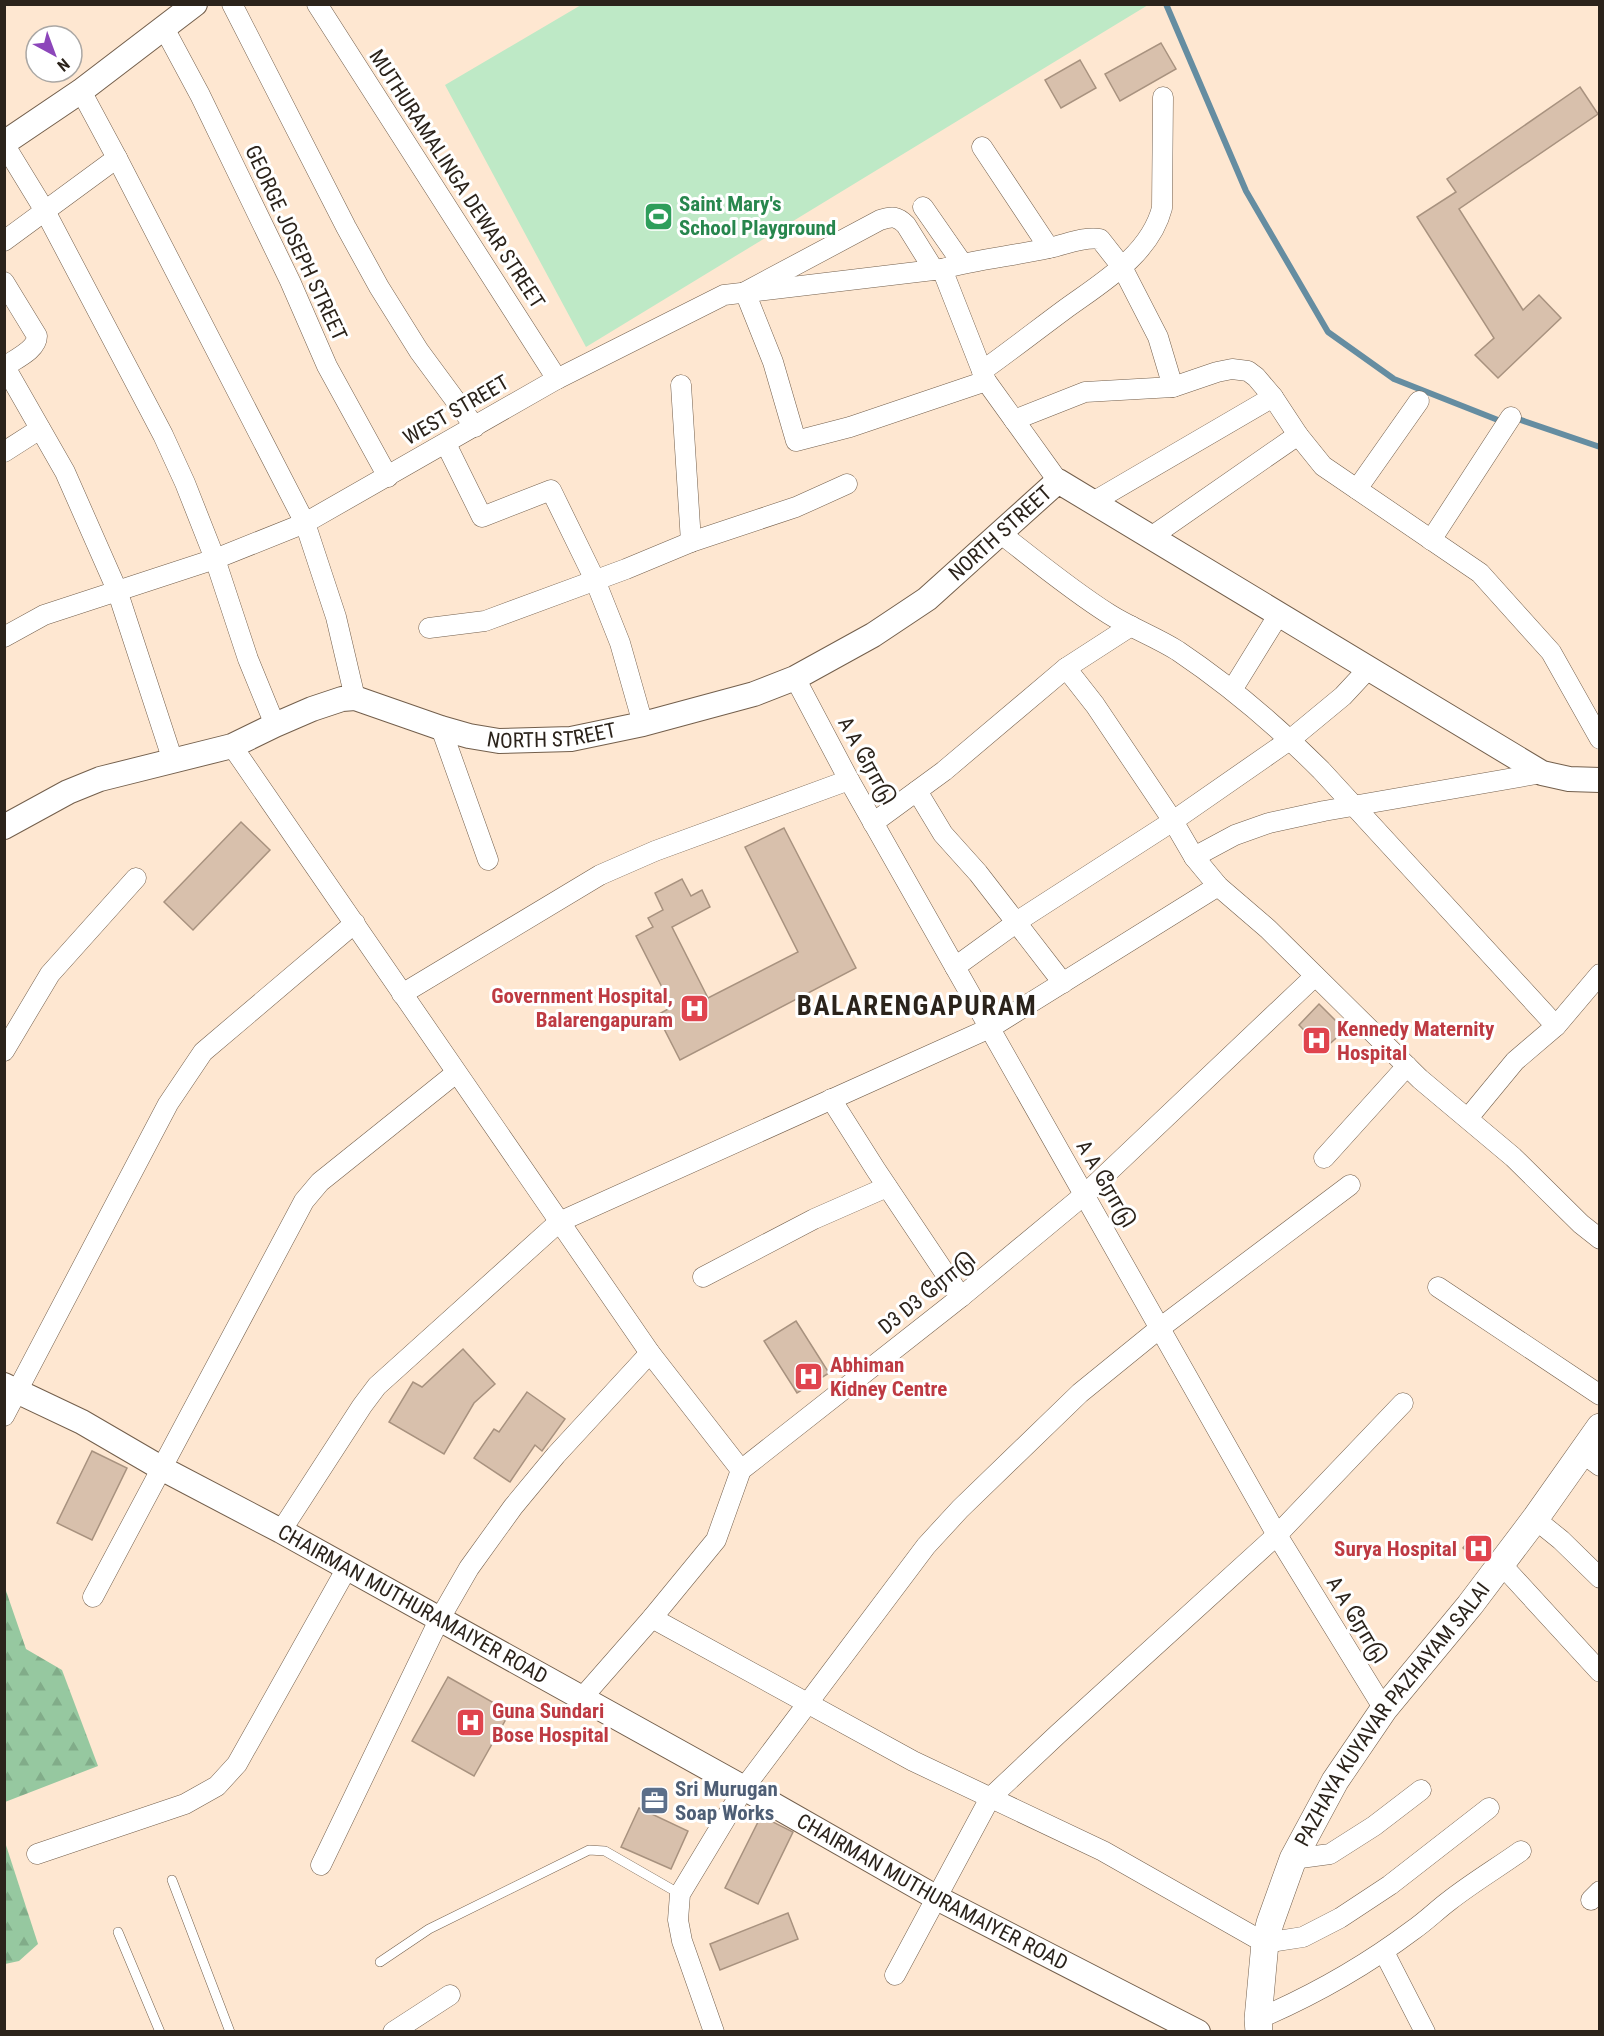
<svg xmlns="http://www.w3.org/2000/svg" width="1604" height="2036" font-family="'Roboto Condensed','Noto Sans Tamil',sans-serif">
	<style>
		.forest { fill: url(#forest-firs) }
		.park { fill: #bee9c6 }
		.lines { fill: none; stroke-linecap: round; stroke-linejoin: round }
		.stream { stroke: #658da1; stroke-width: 6 }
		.building { fill: #d8c0ac; stroke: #a8927f; stroke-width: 1.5 }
		.service-casing { stroke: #735f4c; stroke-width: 10 }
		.minor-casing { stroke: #735f4c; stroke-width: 21 }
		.tertiary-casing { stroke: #735f4c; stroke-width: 26 }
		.secondary-casing { stroke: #735f4c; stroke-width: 28 }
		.service { stroke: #fff; stroke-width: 9 }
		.minor { stroke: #fff; stroke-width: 20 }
		.tertiary { stroke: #fff; stroke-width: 24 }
		.secondary { stroke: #fff; stroke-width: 27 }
		.labels { text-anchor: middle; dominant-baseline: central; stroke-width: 6; stroke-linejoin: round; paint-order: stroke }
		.street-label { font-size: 21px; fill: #2b231b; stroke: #fff }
		.leisure-label { font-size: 21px; font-weight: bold; fill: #27864d; stroke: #fff; text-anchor: start }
		.health-label { font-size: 21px; font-weight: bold; fill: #be3a42; stroke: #fff; text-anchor: start }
		.service-label { font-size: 21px; font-weight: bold; fill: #4e5e75; stroke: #fff; text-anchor: start }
		.district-label { font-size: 27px; font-weight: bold; letter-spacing: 1.5px; fill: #2b231b; stroke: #fff }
	</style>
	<defs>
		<pattern id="forest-firs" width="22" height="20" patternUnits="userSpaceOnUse" patternTransform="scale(1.5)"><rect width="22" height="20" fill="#96c8a0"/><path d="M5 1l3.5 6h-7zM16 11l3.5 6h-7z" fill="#81ac89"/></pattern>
	</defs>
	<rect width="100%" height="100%" fill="#fee7d1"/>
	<!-- forest -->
	<g class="forest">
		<path d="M5 1588 26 1649 62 1670 98 1766 5 1802Z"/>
		<path d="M4 1839 38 1944 19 1961 5 1964Z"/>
	</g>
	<!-- park -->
	<path class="park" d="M581 5V4L1148 5 586 347 445 85Z"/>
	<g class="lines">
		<!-- stream -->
		<g class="stream">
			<path d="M1166 4 1246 191 1328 332 1394 379 1503 422"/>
			<path d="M1515 418 1600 447"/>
		</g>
	</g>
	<!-- building -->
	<g class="building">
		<path d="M1161 43 1176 69 1120 101 1105 74Z"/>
		<path d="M1080 60 1096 88 1061 108 1045 80Z"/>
		<path d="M1580 87 1598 114 1459 209 1523 310 1539 295 1561 318 1498 378 1475 355 1494 338 1417 217 1456 192 1447 179Z"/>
		<path d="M241 822 270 850 193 930 164 902Z"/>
		<path d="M784 828 856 968 680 1060 657 1015 672 1007 636 936 653 927 648 918 663 910 655 893 682 879 691 896 702 890 710 907 672 927 708 998 798 952 745 847Z"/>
		<path d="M1319 1004 1345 1030 1323 1050 1299 1025Z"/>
		<path d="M796 1321 829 1373 797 1393 764 1341Z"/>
		<path d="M463 1349 495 1384 474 1403 444 1454 389 1422 413 1382 422 1387Z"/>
		<path d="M527 1392 565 1419 542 1451 535 1445 510 1482 474 1458 494 1429 499 1432Z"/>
		<path d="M92 1451 127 1468 92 1540 57 1523Z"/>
		<path d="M1474 1535 1490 1548 1478 1561 1463 1548Z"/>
		<path d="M448 1677 510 1712 474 1776 412 1741Z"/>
		<path d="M639 1808 688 1831 671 1869 621 1847Z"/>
		<path d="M761 1816 793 1832 758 1904 725 1888Z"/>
		<path d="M788 1913 798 1939 720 1970 710 1944Z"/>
	</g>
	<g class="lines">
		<defs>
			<g id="service">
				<path d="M172 1880 230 2032"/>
				<path d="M118 1932 160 2032"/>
				<path d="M380 1962 429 1929 589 1850 605 1851 680 1894"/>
			</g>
			<g id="minor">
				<path d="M232 4 346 227 379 287 419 351 475 427"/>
				<path d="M317 4 557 379"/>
				<path d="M164 28 200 95 290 281 327 366 388 477"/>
				<path d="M81 91 117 158 305 523 336 617 355 698"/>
				<path d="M4 144 45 211 163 435 185 483 215 559 248 659 275 725"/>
				<path d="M982 147 1049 248"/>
				<path d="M923 207 962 263"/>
				<path d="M4 241 117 158"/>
				<path d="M942 269 986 381 1058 481"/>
				<path d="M934 270 906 225C897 216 892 216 880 220L745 292 773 362 796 441 850 427 986 381"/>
				<path d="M4 282 37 336C37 350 15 359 4 367"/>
				<path d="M5 367 65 472 117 590 173 761"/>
				<path d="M982 371C1010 351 1037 330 1064 310 1101 283 1150 255 1162 208L1163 97"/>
				<path d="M681 385 691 542"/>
				<path d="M1014 420 1085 392 1173 387 1217 372 1232 369 1248 371 1256 377 1273 397 1298 435 1323 466 1480 573 1551 652 1600 739"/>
				<path d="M446 444 482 517 551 490 595 580 620 643 643 724"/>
				<path d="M4 452 40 429"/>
				<path d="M1357 489 1419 401"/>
				<path d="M1093 502 1273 397"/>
				<path d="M1000 533C1036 561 1071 590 1109 614 1131 628 1156 637 1178 651 1230 686 1277 726 1321 770L1556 1026 1515 1061 1468 1118"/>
				<path d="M1151 537 1298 435"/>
				<path d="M1431 540 1511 417"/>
				<path d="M429 628 485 621 626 569 691 542 796 507 847 484"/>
				<path d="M4 637 44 615 215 559 305 523 557 379 724 295 942 269C977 259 1014 256 1049 248 1065 245 1084 236 1100 239L1122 267 1158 337 1173 387"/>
				<path d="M1066 668 1095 705 1173 821 1194 857 1218 886 1268 929 1420 1079 1513 1157 1581 1224 1600 1239"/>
				<path d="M795 678 849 780 1277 1535 1384 1709"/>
				<path d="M1232 690 1279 614"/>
				<path d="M441 728 488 860"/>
				<path d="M232 746 650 1353 741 1470"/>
				<path d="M917 791 943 834 978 873 1063 983"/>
				<path d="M873 823 944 771 1066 668 1131 626"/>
				<path d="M1194 857 1235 835 1269 823 1324 811 1542 773"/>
				<path d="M955 967 1024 917 1173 821 1291 739 1343 696 1369 668"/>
				<path d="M402 994 600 875 655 851 849 780"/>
				<path d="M1556 1026 1600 974"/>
				<path d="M4 1051 50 974 136 878"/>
				<path d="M831 1099 876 1170 961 1297"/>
				<path d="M1324 1158 1407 1066"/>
				<path d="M703 1277 814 1219 887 1187"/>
				<path d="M1438 1287 1600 1395"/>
				<path d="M4 1416 168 1104 203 1052 355 923"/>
				<path d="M1581 1452 1600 1466"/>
				<path d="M1535 1519 1561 1540 1600 1578"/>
				<path d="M281 1531 362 1406 377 1386 559 1222 990 1028 1218 886"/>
				<path d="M1501 1564 1600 1672"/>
				<path d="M93 1597 304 1201 320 1182 456 1073"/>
				<path d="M652 1618 913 1761 1103 1851 1265 1943 1303 1937 1340 1918 1390 1885 1489 1808"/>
				<path d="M581 1699 652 1618 716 1540 741 1470 961 1297 1084 1195 1315 976"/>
				<path d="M37 1854 185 1804 217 1786 237 1764 347 1568"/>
				<path d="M1293 1859 1330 1854 1374 1826 1421 1790"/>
				<path d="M321 1865 439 1620 469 1568 513 1507 556 1455 650 1353"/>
				<path d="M1591 1900 1600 1891"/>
				<path d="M1384 1952 1425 2032"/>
				<path d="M895 1975 990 1798 1058 1734 1277 1535 1403 1403"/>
				<path d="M1258 2019C1314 1995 1365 1966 1413 1930 1426 1921 1437 1910 1449 1901 1472 1883 1497 1868 1521 1851"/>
				<path d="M393 2032 450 1995"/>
				<path d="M714 2032 682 1941 678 1920 680 1894 744 1788 926 1546 960 1509 1080 1393 1160 1328 1350 1185"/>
			</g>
			<g id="tertiary">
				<path d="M4 143 81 91 195 4"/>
				<path id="s1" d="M4 827 68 792 100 779 232 746 275 725 312 709 342 699 355 698 441 728 469 736 499 741 571 739 643 724 754 694 795 678 873 635 927 599 1058 481 1542 773 1569 779 1600 780"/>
				<path id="s2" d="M4 1385 82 1422 161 1468 281 1531 744 1788 937 1898 1198 2032"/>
			</g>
			<g id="secondary">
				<path id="s3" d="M1259 2032 1258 2019 1265 1943 1270 1923 1293 1859 1335 1781 1384 1709 1470 1605 1535 1519 1600 1427"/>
			</g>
		</defs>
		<!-- service casing -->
		<use href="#service" class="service-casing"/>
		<!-- minor casing -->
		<use href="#minor" class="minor-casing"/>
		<!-- tertiary casing -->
		<use href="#tertiary" class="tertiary-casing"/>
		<!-- secondary casing -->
		<use href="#secondary" class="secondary-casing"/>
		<!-- service -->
		<use href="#service" class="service"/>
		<!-- minor -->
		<use href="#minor" class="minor"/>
		<!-- tertiary -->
		<use href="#tertiary" class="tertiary"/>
		<!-- secondary -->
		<use href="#secondary" class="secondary"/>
	</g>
	<!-- icons -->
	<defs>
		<symbol id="stadium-square" viewBox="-11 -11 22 22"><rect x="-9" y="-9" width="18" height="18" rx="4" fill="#2e9e5b" stroke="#fff"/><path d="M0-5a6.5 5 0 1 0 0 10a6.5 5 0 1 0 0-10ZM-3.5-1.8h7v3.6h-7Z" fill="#fff"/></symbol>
		<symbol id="hospital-square" viewBox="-11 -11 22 22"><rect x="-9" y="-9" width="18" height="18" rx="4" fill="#e0444e" stroke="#fff"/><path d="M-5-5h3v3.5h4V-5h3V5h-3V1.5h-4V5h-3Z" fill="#fff"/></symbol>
		<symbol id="office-square" viewBox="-11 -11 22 22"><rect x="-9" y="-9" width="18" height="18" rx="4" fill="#5c6f8a" stroke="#fff"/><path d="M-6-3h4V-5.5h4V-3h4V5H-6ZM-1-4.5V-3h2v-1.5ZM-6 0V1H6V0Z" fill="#fff"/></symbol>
	</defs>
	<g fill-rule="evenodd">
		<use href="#stadium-square" x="642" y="200" width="33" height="33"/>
		<use href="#hospital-square" x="678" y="992" width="33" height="33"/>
		<use href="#hospital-square" x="1300" y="1024" width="33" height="33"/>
		<use href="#hospital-square" x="792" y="1360" width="33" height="33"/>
		<use href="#hospital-square" x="1462" y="1532" width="33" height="33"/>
		<use href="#hospital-square" x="454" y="1706" width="33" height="33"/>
		<use href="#office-square" x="638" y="1784" width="33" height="33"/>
	</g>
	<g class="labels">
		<!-- street labels -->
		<g class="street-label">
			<text transform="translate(457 179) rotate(57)">MUTHURAMALINGA DEWAR STREET</text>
			<text transform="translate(296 243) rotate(65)">GEORGE JOSEPH STREET</text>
			<text transform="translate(456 410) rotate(-30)">WEST STREET</text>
			<text stroke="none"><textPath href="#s1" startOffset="1084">NORTH STREET</textPath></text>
			<text stroke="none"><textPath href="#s1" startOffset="580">NORTH STREET</textPath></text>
			<text transform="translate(867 761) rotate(61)">A A ரோடு</text>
			<text transform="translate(1106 1184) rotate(60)">A A ரோடு</text>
			<text transform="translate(927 1293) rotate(-39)">D3 D3 ரோடு</text>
			<text stroke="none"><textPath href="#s2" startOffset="464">CHAIRMAN MUTHURAMAIYER ROAD</textPath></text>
			<text transform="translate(1357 1620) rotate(59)">A A ரோடு</text>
			<text stroke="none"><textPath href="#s3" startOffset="354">PAZHAYA KUYAVAR PAZHAYAM SALAI</textPath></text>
			<text stroke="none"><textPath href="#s2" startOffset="1058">CHAIRMAN MUTHURAMAIYER ROAD</textPath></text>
		</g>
		<!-- leisure labels -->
		<g class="leisure-label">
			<text x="679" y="204">Saint Mary's<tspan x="679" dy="24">School Playground</tspan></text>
		</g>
		<!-- health labels -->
		<g class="health-label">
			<text x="673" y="996" text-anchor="end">Government Hospital,<tspan x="673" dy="24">Balarengapuram</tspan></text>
			<text x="1337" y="1029">Kennedy Maternity<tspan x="1337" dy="24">Hospital</tspan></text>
			<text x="830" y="1365">Abhiman<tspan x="830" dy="24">Kidney Centre</tspan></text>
			<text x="1457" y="1549" text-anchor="end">Surya Hospital</text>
			<text x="492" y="1711">Guna Sundari<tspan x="492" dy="24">Bose Hospital</tspan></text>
		</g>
		<!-- service labels -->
		<g class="service-label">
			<text x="675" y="1789">Sri Murugan<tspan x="675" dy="24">Soap Works</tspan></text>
		</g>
		<!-- district labels -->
		<g class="district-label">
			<text x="917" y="1006">BALARENGAPURAM</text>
		</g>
	</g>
	<!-- border -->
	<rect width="1604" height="2036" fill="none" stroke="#2b231b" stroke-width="12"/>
	<!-- north arrow -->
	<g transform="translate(54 54) rotate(139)"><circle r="28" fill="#ffffff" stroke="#aaa7a4" stroke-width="1.5"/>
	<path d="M0-4.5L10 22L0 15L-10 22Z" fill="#8c46ba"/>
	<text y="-9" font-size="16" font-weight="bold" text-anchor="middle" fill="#2b231b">N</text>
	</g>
</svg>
